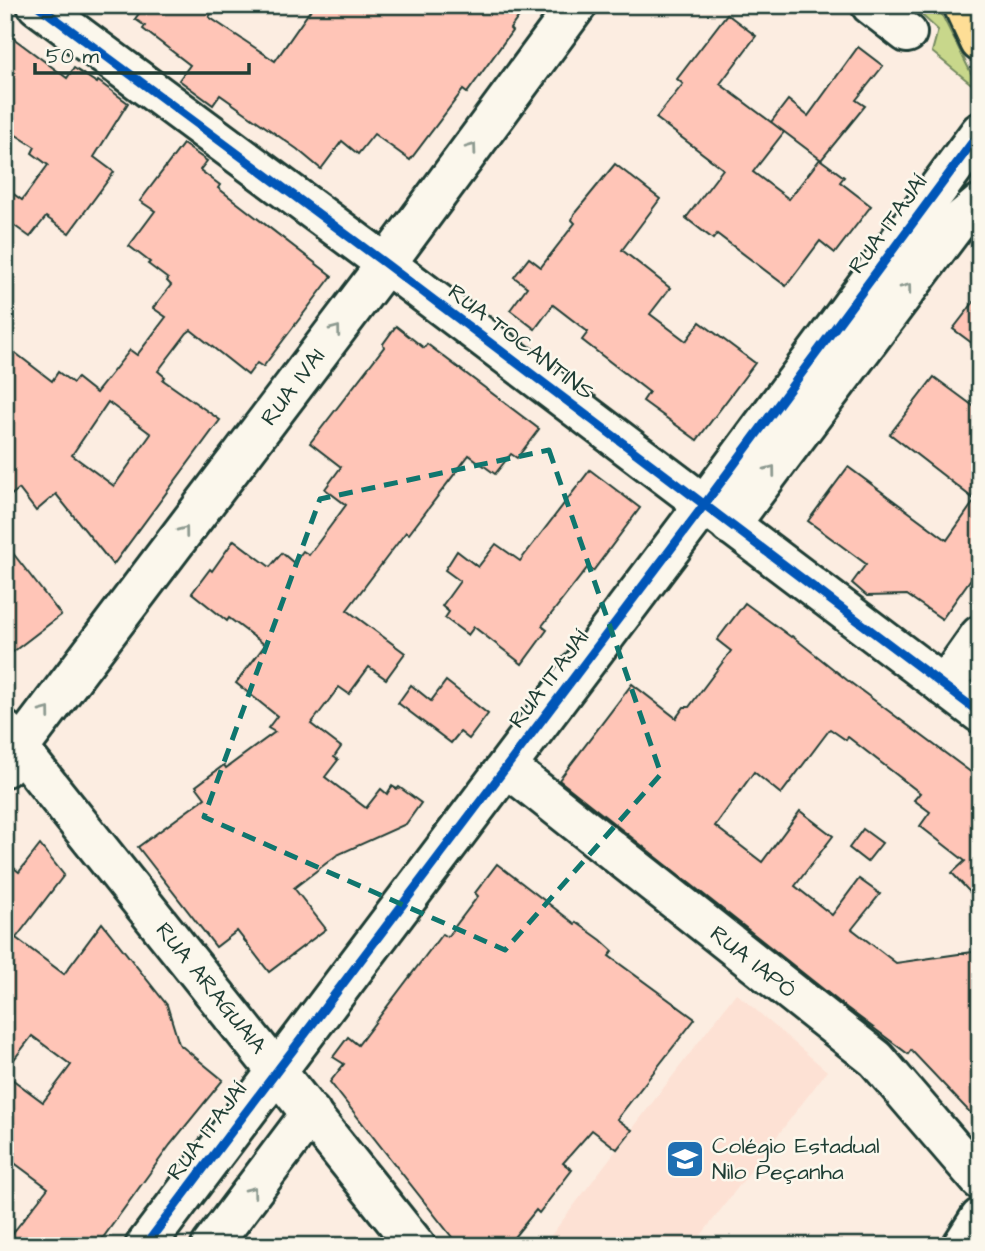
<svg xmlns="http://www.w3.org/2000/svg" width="985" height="1251" font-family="'Architects Daughter',sans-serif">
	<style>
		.built { fill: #fde1d4 }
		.green { fill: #c8d78b; stroke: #748a60; stroke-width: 2 }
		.building { fill: #ffc5b7; stroke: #1f3d34; stroke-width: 2; fill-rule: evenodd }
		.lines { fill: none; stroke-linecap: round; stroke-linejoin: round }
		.minor-casing { stroke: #1f3d34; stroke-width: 44 }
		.major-casing { stroke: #1f3d34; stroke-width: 44 }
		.minor { stroke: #fbf7ec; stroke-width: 38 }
		.major { stroke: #fede96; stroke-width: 38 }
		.cycleway-casing { stroke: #fbf7ec; stroke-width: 13 }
		.cycleway { stroke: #0057b8; stroke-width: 9 }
		.oneway { stroke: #8d9a90 }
		.marked { fill: none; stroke: #0f766e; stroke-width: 5; stroke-dasharray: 14 9; stroke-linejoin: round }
		.labels { text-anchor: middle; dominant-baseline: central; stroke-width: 5; stroke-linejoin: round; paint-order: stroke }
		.street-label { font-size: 23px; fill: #1f3d34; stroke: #fbf7ec }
		.poi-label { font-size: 23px; fill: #1f3d34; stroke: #fbf7ec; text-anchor: start }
	</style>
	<rect width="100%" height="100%" fill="#fcede1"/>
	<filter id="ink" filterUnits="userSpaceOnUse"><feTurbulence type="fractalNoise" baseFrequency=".0143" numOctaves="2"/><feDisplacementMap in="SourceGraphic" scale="14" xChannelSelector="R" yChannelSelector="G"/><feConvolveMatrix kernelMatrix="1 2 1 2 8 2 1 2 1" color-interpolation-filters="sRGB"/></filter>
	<g filter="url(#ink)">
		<!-- built -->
		<path class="built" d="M736 993 827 1071 693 1246H543Z"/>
		<!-- green -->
		<path class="green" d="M911 5H937L980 91 932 52 938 30Z"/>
		<!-- building -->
		<g class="building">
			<path d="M145 5H218L209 17 275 61 314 5H527L510 29 512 31 467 93 463 90 410 160 374 134 358 154 342 141 321 169 297 149 220 95 213 105 179 80 190 65 143 29 145 26 135 19Z"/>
			<path d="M727 14 756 36 720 84 771 122 788 100 808 116 858 47 883 66 856 100 865 106 821 160 844 177 840 182 871 206 835 253 820 241 786 286 717 234 713 239 686 218 723 169 656 118 683 84 677 79ZM771 122 820 159 789 199 753 172 784 132Z"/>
			<path d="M5 32 67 78 74 68 97 83 98 81 128 103 94 157 114 172 69 233 46 217 30 237 5 219V188L22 200 48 165 32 153 35 147 5 128Z"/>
			<path d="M183 144 207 161 200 170 220 185 218 188 332 276 263 367 257 363 248 375 191 330 187 333 158 371 165 377 163 380 220 420 113 565 56 494 36 511 19 489 5 500V345L52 381 58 372 73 383 77 378 96 393 130 350 137 355 166 317 153 308 171 285 167 281 168 279 148 264 150 262 129 246 155 211 140 201ZM108 402 151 434 114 486 72 455Z"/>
			<path d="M615 164 660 199 622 250 670 288 650 314 686 341 700 322 755 363 697 440 643 401 649 392 582 340 588 332 553 305 535 329 510 310 527 287 514 277 529 258 541 267 575 223 572 220 574 214Z"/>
			<path d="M980 294V349L953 329Z"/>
			<path d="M396 326 424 348 427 344 539 429 517 458 511 454 495 474 469 455 409 534 406 532 347 610 405 653 386 679 369 667 349 694 339 687 311 724 341 747 334 757 338 760 325 777 366 808 381 789 387 794 392 786 397 789 399 787 421 803 406 824 337 855 294 888 326 929 269 972 237 931 216 947 138 847 205 798 196 786 224 765 226 768 275 732 268 728 277 716 236 683 265 645 229 618 227 621 192 593 210 569 212 571 234 540 270 567 282 553 294 563 303 551 309 555 346 505 325 489 341 467 310 443 384 347 383 344Z"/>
			<path d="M934 377 980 411V566L942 619 907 595 867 596 852 583 866 564 808 521 848 467 947 540 975 500 890 434Z"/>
			<path d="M590 470 640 508 593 571 588 567 542 626 547 630 522 664 474 627 468 635 445 618 449 612 442 606 460 581 445 570 457 551 478 567 496 544 520 561Z"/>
			<path d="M5 543 61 615 5 658Z"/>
			<path d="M745 603 791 637 792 636 847 680 980 779V903L952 873 965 861 920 826 930 812 914 800 920 793 848 737 846 740 830 729 781 794 754 772 715 826 762 862 800 811 833 836 795 886 832 915 859 879 880 894 852 929 896 963 980 951V1123L911 1050 908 1054 847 1008 559 780 632 684 676 718 684 707H689L731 651 717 640Z"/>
			<path d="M446 681 488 714 469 739 460 732 451 743 398 703 411 685 431 701Z"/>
			<path d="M863 829 882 843 867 862 849 848Z"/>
			<path d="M40 845 64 875 16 938 64 974 102 923 167 1005 179 1044 223 1080 170 1145 97 1246H5V1243L48 1188 5 1156V1074L43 1102 71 1065 32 1036 5 1071V861L19 872Z"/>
			<path d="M497 864 575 924 576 922 601 940 613 951 609 956 695 1019 617 1119 632 1130 617 1149 592 1130 563 1163 572 1170 539 1213 536 1210 507 1246H459L330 1082 344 1064 333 1057 348 1037 358 1045 442 934 447 937 478 896 475 893Z"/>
		</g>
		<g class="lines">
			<defs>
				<g id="minor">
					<path d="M37 5 386 264 980 713"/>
					<path d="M871 5 907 33"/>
					<path d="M730 525 955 225 980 204"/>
					<path d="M944 686 980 635"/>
					<path d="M5 731 416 1246"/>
					<path d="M5 767 386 264 577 5"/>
					<path d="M507 767 876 1059 980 1180"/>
					<path d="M145 1246 704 505 980 132"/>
					<path d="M211 1246 311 1113"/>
					<path d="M962 1246 980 1218"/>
				</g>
				<path id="major" d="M963 5 980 42"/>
			</defs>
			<!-- minor casing -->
			<use href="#minor" class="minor-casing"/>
			<!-- major casing -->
			<use href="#major" class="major-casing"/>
			<!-- minor -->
			<use href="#minor" class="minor"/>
			<!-- major -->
			<use href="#major" class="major"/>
			<defs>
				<g id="cycleway">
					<path d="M37 5 386 264 980 713"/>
					<path d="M145 1246 704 505 980 132"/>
				</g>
			</defs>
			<!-- cycleway casing -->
			<use href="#cycleway" class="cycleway-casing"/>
			<!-- cycleway -->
			<use href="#cycleway" class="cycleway"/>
		</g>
		<!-- one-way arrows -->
		<defs><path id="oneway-chevron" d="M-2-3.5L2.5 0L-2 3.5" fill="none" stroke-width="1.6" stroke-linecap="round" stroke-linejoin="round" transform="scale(1.75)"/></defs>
		<g class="oneway">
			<use href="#oneway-chevron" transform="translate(472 148) rotate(-54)"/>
			<use href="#oneway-chevron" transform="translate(907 288) rotate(-53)"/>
			<use href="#oneway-chevron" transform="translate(336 330) rotate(-53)"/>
			<use href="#oneway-chevron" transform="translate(771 470) rotate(-53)"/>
			<use href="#oneway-chevron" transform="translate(184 531) rotate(-53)"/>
			<use href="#oneway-chevron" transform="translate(46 712) rotate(-53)"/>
			<use href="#oneway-chevron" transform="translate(252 1191) rotate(-53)"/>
		</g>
	</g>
	<!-- marked area -->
	<path class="marked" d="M549 450 661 774 505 950 204 817 320 499Z"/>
	<!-- icons -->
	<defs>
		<symbol id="school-square" viewBox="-11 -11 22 22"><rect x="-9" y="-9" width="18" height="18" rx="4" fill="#1f6fb2" stroke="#fbf7ec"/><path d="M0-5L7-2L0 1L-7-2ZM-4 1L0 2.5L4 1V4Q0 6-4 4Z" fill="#fff"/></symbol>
	</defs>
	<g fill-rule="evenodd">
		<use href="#school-square" x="663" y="1137" width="44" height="44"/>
	</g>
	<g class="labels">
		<!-- street labels -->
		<g class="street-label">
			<text transform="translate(888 224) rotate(-54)">RUA ITAJAÍ</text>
			<text transform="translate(521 342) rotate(37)">RUA TOCANTINS</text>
			<text transform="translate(293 387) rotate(-53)">RUA IVAI</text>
			<text transform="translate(549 679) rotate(-53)">RUA ITAJAÍ</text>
			<text transform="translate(753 962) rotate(38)">RUA IAPÓ</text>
			<text transform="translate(211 988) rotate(51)">RUA ARAGUAIA</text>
			<text transform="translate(207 1131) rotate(-53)">RUA ITAJAÍ</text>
		</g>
		<!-- poi labels -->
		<g class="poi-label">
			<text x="712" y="1146">Colégio Estadual<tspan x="712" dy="26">Nilo Peçanha</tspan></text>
		</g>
	</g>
	<!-- margin -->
	<rect width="985" height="1251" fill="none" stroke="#fbf7ec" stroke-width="28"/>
	<rect x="14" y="14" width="957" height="1223" fill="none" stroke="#1f3d34" stroke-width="2.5" filter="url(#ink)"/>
	<!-- scale -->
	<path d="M35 63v10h214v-10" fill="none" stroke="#1f3d34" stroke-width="3.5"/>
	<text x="46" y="63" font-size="21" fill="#1f3d34" stroke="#fbf7ec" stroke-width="5" paint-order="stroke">50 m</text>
</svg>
